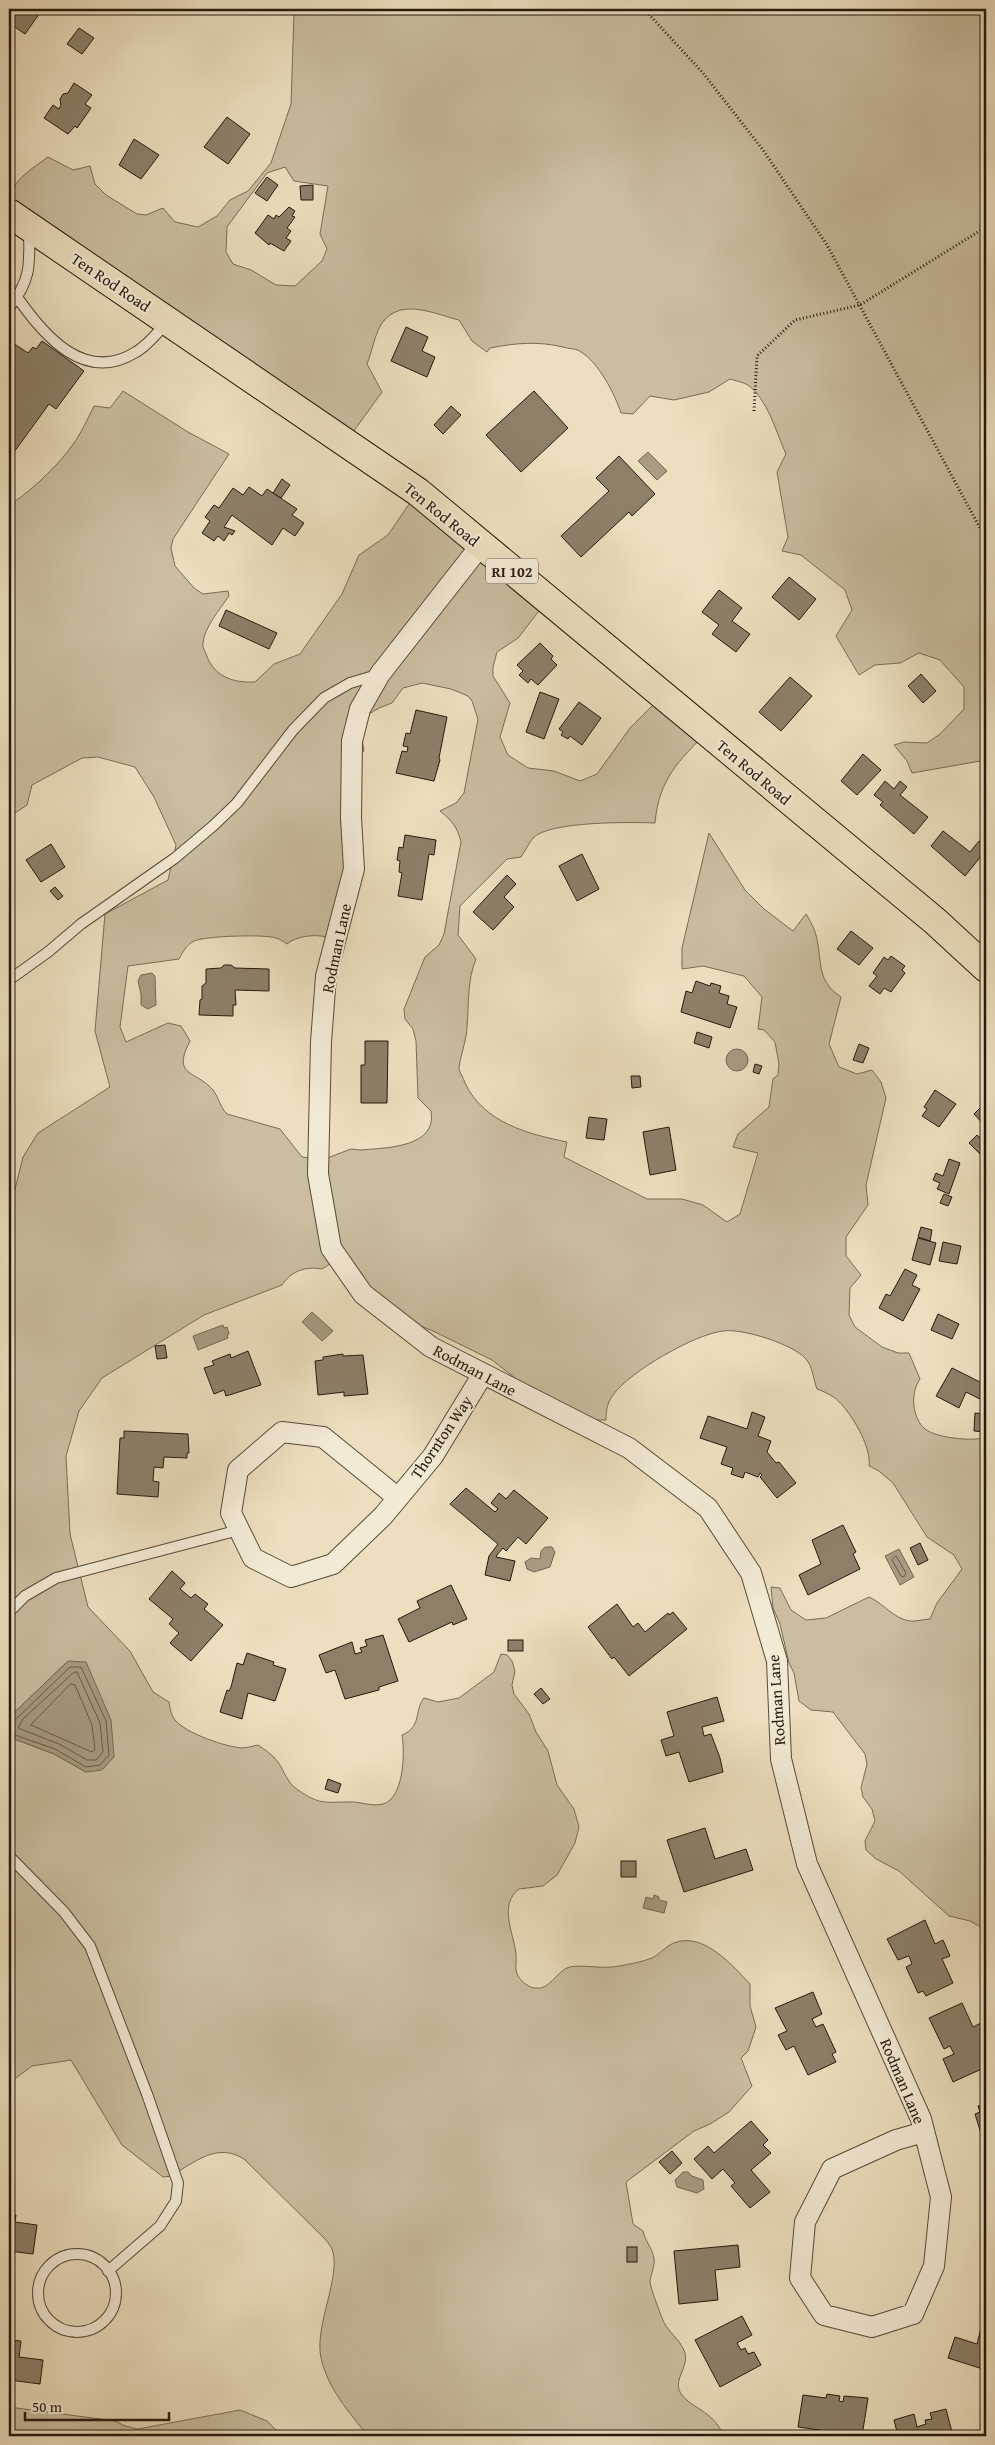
<svg xmlns="http://www.w3.org/2000/svg" width="995" height="2445" font-family="'Gentium Book Plus',serif">
	<style>
		.green { fill: #cabda0; stroke: #786c56; fill-rule: evenodd }
		.water { fill: #a89b81; stroke: #746752 }
		.lines { fill: none; stroke-linecap: round; stroke-linejoin: round }
		.shore { stroke: #665a46; stroke-width: 1 }
		.building { fill: #8c8069; stroke: #251a0c }
		.lane-casing { stroke: #574b38; stroke-width: 12 }
		.street-casing { stroke: #574b38; stroke-width: 22 }
		.primary-casing { stroke: #251a0c; stroke-width: 30 }
		.path { stroke: #251a0c; stroke-width: 3; stroke-dasharray: 1 2.5; stroke-linecap: butt }
		.lane { stroke: #f3ead5; stroke-width: 10 }
		.street { stroke: #f3ead5; stroke-width: 20 }
		.primary { stroke: #ecdebe; stroke-width: 28 }
		.labels { text-anchor: middle; dominant-baseline: central; stroke-width: 4; stroke-linejoin: round; paint-order: stroke }
		.shield { fill: #f3ead5; stroke: #635848; stroke-width: 1 }
		.shield-label { font-size: 15px; font-weight: bold; fill: #251a0c }
		.street-label { font-size: 16px; fill: #251a0c; stroke: #f3ead5 }
	</style>
	<rect width="100%" height="100%" fill="#ecdebe"/>
	<filter id="stains"><feTurbulence type="fractalNoise" baseFrequency=".004" numOctaves="4"/><feColorMatrix values="0 0 0 0 .2 0 0 0 0 .09 0 0 0 0 .02 0 0 0 .5 -.17"/></filter>
	<radialGradient id="worn" r=".72"><stop offset=".6" stop-color="#630" stop-opacity="0"/><stop offset="1" stop-color="#630" stop-opacity=".3"/></radialGradient>
	<!-- green -->
	<g class="green">
		<path d="M317 9H986V760L912 773 907 761 894 745 904 742 927 743 940 734 964 709V687L940 660 919 653 900 663 875 665 859 675 836 636 852 610 845 590 801 555 782 551 788 537 777 472 786 454C776 432 768 400 748 385 743 382 736 381 730 379L709 392 674 400 650 396 633 414 621 413C615 394 598 362 581 352 576 348 569 349 563 347 538 341 515 343 490 348L487 352 472 341 459 320C434 314 401 297 382 323 375 333 372 352 367 364L382 392 348 439 9 203C9 182 33 168 48 157L73 170 90 166 95 184 106 195 137 214 146 215 163 208 175 222 198 227 217 216 230 200 248 191 271 163 291 104 294 13H308ZM285 167 294 181 328 186 320 234 327 249 322 261 295 286 276 285 251 270 233 264 226 252 227 227 267 173Z"/>
		<path d="M123 391 188 432 229 454 173 539 171 548 175 566 194 588 203 594 228 591 229 596C220 609 204 628 203 643 202 647 205 651 206 654 214 677 233 683 255 682L274 664 300 654 342 594 359 555 388 535 418 491 549 598 518 638 497 652 493 667V676L510 703 500 737 508 755 528 768 554 771 580 781 597 774 630 728 665 693 708 731C679 761 659 778 655 823 631 822 549 821 533 838 529 843 525 851 521 857L507 859 460 906 458 935 476 959C467 980 469 1005 467 1027 467 1039 459 1060 459 1069 460 1073 464 1079 465 1083 484 1123 528 1134 567 1142L564 1157 647 1199H682L703 1205 727 1222 740 1214 758 1153 733 1147 738 1134 769 1107 773 1079 778 1075 779 1064 775 1042 764 1030 758 1029 762 997 744 976 703 966 682 969V948L709 833 745 890 764 909 793 931 806 914C809 919 812 924 814 929 824 955 813 979 841 997L829 1044 839 1067 857 1074 872 1070 881 1082 886 1098 866 1185 868 1205 846 1237V1256L861 1275 850 1288 849 1315 855 1327 882 1347 898 1353H909L920 1379C910 1393 912 1418 925 1429 936 1438 974 1442 986 1437V1930L970 1921 949 1916 899 1871 876 1859 866 1850 865 1841 875 1821 872 1809 863 1797 861 1788 867 1764 865 1754 833 1712 811 1710 799 1701 794 1673 789 1663 780 1624 773 1608 771 1587 780 1588 791 1610 806 1620 826 1618 869 1597C883 1603 894 1619 910 1621 916 1622 924 1619 930 1619L937 1603 962 1569 954 1555 927 1537 893 1483 879 1471 869 1466C872 1447 850 1410 835 1398 829 1394 823 1391 817 1389 813 1379 813 1366 805 1358 792 1344 742 1328 723 1331 695 1334 629 1372 613 1395 607 1403 606 1411 606 1420H593L528 1388 492 1360 433 1331 404 1319 338 1259 322 1269C306 1266 291 1271 282 1285L204 1315 102 1378 79 1411 66 1456 70 1534 88 1607 130 1651 153 1692 169 1702C170 1708 171 1715 175 1720 185 1733 226 1747 242 1748 247 1748 253 1746 258 1745 265 1750 273 1755 278 1762 285 1772 287 1783 298 1790 320 1805 324 1802 348 1802 360 1801 371 1807 383 1804 404 1798 405 1753 402 1735 422 1727 414 1710 424 1698L438 1702 459 1698 494 1672 501 1654 507 1655 512 1661 515 1671 512 1685 514 1694 529 1714 536 1732 548 1751 557 1785 574 1809 579 1827 575 1843 557 1875 543 1886 519 1889C498 1905 514 1934 516 1954 517 1961 514 1968 518 1976 522 1982 529 1988 536 1988 549 1990 556 1973 567 1968 577 1963 603 1970 619 1966 630 1964 642 1962 652 1958 660 1954 666 1946 674 1943 703 1931 733 1966 750 1984V2006L756 2027 748 2051 741 2058 752 2086 729 2112 710 2124 694 2131 626 2182 633 2224 643 2231C645 2241 653 2249 654 2259 655 2266 651 2274 650 2281 650 2287 659 2310 662 2318 666 2331 680 2338 685 2353 689 2365 675 2378 679 2390 687 2408 715 2410 723 2436H368C349 2412 328 2389 321 2358 314 2326 342 2275 332 2249 330 2245 326 2240 323 2237L244 2159C217 2142 195 2162 171 2176L163 2177 122 2145 71 2060 32 2066 9 2083V1737L54 1754 86 1772 68 1661 15 1712 9 1721V1213L23 1157 38 1133 110 1087 95 1031 105 914 168 880 176 845 154 797 135 767 98 757 82 758 32 785 27 805 9 817V505C32 491 64 460 78 437 84 427 89 416 94 406L110 408ZM422 683 451 689 468 696 472 701 478 719 464 793 456 803 440 811C452 821 457 826 461 842L444 934 439 945 425 957 404 1009 405 1019 413 1029 416 1041 418 1098 431 1111C438 1148 384 1148 360 1150L351 1149 322 1160 302 1157 280 1129 227 1114C220 1107 219 1098 213 1090 196 1070 171 1077 190 1041L181 1026 168 1023 126 1042 120 1027 128 966 179 959C183 952 186 945 194 941 204 936 266 934 276 938 280 939 284 942 287 944 296 936 315 934 326 937L347 860 358 757 364 751 361 733 369 714 379 708 392 703 403 688Z"/>
		<path d="M9 2407 115 2421 125 2426 138 2429 240 2410 267 2421 282 2436H9Z"/>
	</g>
	<!-- water -->
	<g class="water">
		<path d="M648 452 667 471 657 480 638 461Z"/>
		<path d="M152 973 155 976 156 1005 148 1009 141 1005V994L138 981 141 975Z"/>
		<circle cx="737" cy="1060" r="11"/>
		<path d="M312 1312 333 1331 322 1341 302 1322Z"/>
		<path d="M223 1325 224 1328 227 1327 229 1334 227 1335 228 1338 198 1350 193 1336Z"/>
		<path d="M545 1547H552L555 1552 550 1567 534 1572 527 1569 525 1562 531 1558 540 1559 541 1551Z"/>
		<path d="M899 1549 914 1577 900 1585 885 1556Z"/>
		<path d="M68 1661 86 1662 111 1720 114 1757 102 1770 86 1772 54 1754 9 1737V1721L15 1712Z"/>
		<path d="M654 1895 659 1897V1900L667 1902 664 1913 643 1908 646 1897 653 1899Z"/>
		<path d="M683 2172H688L692 2176 703 2180 704 2189 697 2193 677 2187 675 2180Z"/>
	</g>
	<g class="lines">
		<!-- shore -->
		<g class="shore">
			<path d="M896 1556 906 1573 904 1577 901 1576 892 1560Z"/>
			<path d="M77 1672 100 1723 103 1752 96 1760H87L59 1744 18 1728 23 1719 73 1673Z"/>
			<path d="M71 1684 75 1685 92 1725 95 1749 92 1752 31 1725Z"/>
			<path d="M9 1723 14 1721 70 1667H81L106 1721 109 1755 100 1765 86 1767 55 1749 9 1733"/>
		</g>
	</g>
	<!-- building -->
	<g class="building">
		<path d="M9 9H45L44 11 42 10 25 34 9 23Z"/>
		<path d="M79 28 94 38 82 54 67 44Z"/>
		<path d="M74 83 92 95 85 104 91 108 77 128 75 126 68 134 44 118 53 105 59 109 61 105 60 99 63 94 68 93Z"/>
		<path d="M227 117 250 134 228 164 204 147Z"/>
		<path d="M134 139 159 155 141 179 119 165Z"/>
		<path d="M267 177 278 185 267 201 255 193Z"/>
		<path d="M313 185V200H301L300 186Z"/>
		<path d="M289 207 295 211 292 216 295 217 287 228 291 231 286 238 291 241 284 251 270 243 269 245 255 233 268 215 274 219 276 215 279 217Z"/>
		<path d="M406 327 428 337 422 351 435 357 427 377 391 361Z"/>
		<path d="M42 341 84 371 56 409 49 404 9 459V349L13 343 28 353 33 347 36 349Z"/>
		<path d="M534 391 568 428 521 472 486 435Z"/>
		<path d="M451 406 461 415 443 434 434 425Z"/>
		<path d="M619 456 655 494 632 516 629 512 581 557 561 536 609 491 596 478Z"/>
		<path d="M282 479 290 485 281 498 273 493Z"/>
		<path d="M249 487 262 496 267 489 297 509 292 515 304 523 295 536 283 528 272 545 232 515 224 527 235 531 232 535 229 533 224 541 218 536 214 541 202 533 210 521 205 517 214 505 219 508 233 488 243 495Z"/>
		<path d="M789 577 816 599 799 620 772 597Z"/>
		<path d="M719 590 742 608 732 621 750 634 736 652 712 634 719 625 702 612Z"/>
		<path d="M226 610 277 633 269 649 219 626Z"/>
		<path d="M540 643 553 656 551 659 557 665 538 685 531 679 528 683 519 675 523 671 517 665Z"/>
		<path d="M921 674 936 691 923 703 908 686Z"/>
		<path d="M790 677 812 696 781 731 759 712Z"/>
		<path d="M540 692 559 699 544 739 526 732Z"/>
		<path d="M579 702 601 718 582 745 570 736 568 739 561 735 563 732 559 729Z"/>
		<path d="M416 710 447 717 439 758 440 760 434 781 396 773 402 751 407 752 408 747 403 746 406 733 410 734Z"/>
		<path d="M863 754 881 770 857 795 841 781Z"/>
		<path d="M885 781 894 789 900 781 907 787 900 795 928 817 914 834 880 805 883 802 874 795Z"/>
		<path d="M943 831 970 852 979 841 986 846V850L965 876 931 846Z"/>
		<path d="M405 835 436 840 434 855 429 854 422 900 398 896 402 873 399 872 400 861 397 860 399 847 403 848Z"/>
		<path d="M51 844 65 867 41 882 26 860Z"/>
		<path d="M582 854 599 889 577 901 559 866Z"/>
		<path d="M507 875 516 884 504 897 514 907 493 930 473 912Z"/>
		<path d="M55 887 63 896 58 900 50 891Z"/>
		<path d="M851 931 873 948 859 965 837 949Z"/>
		<path d="M891 956 905 966 902 970 905 973 891 992 884 988 880 994 869 986 877 976 873 973 884 957 888 960Z"/>
		<path d="M224 965H231L235 968 269 969V991L235 990 236 1005H233V1016L199 1015 200 1000 202 999V986L206 983V969L221 968Z"/>
		<path d="M696 981 710 986 711 983 721 986 719 993 729 996 727 1004 737 1007 730 1028 681 1012 686 991 692 993Z"/>
		<path d="M697 1032 712 1037 709 1048 694 1043Z"/>
		<path d="M365 1041H388L387 1103H361V1065H365Z"/>
		<path d="M859 1044 869 1048 863 1063 853 1060Z"/>
		<path d="M755 1064 762 1066 759 1074 753 1072Z"/>
		<path d="M631 1076H640L641 1087 632 1088Z"/>
		<path d="M935 1090 956 1104 939 1127 922 1116 927 1109 924 1107Z"/>
		<path d="M986 1102V1127L974 1114Z"/>
		<path d="M589 1117 607 1119 604 1140 586 1138Z"/>
		<path d="M669 1127 676 1170 650 1175 643 1132Z"/>
		<path d="M977 1135 986 1144V1148L980 1154 969 1143Z"/>
		<path d="M949 1159 960 1163 949 1194 937 1189 940 1183 933 1180 936 1173 943 1176Z"/>
		<path d="M944 1194 952 1197 948 1206 940 1203Z"/>
		<path d="M921 1227 932 1230 930 1241 918 1237Z"/>
		<path d="M918 1238 936 1243 930 1265 912 1260Z"/>
		<path d="M943 1242 961 1246 957 1264 939 1261Z"/>
		<path d="M905 1269 917 1275 912 1285 920 1289 903 1321 879 1308 886 1294 890 1296Z"/>
		<path d="M938 1314 959 1324 952 1339 931 1330Z"/>
		<path d="M165 1345 167 1358 157 1359 155 1346Z"/>
		<path d="M248 1351 261 1385 226 1396 224 1390 214 1394 204 1368 214 1365 212 1361 230 1354 231 1358Z"/>
		<path d="M343 1354V1356L363 1355 368 1394 344 1396V1392L318 1395 315 1361 323 1360V1357Z"/>
		<path d="M952 1368 986 1385 980 1399 966 1392 959 1408 936 1396Z"/>
		<path d="M752 1412 765 1417 758 1436 771 1441 767 1452 776 1463 779 1462 796 1483 777 1498 760 1477 762 1475 760 1473 758 1477 745 1472 743 1478 731 1474 733 1468 721 1464 727 1447 700 1438 708 1416 747 1429Z"/>
		<path d="M975 1413 986 1414V1432L974 1431Z"/>
		<path d="M124 1431 188 1434 189 1453H187V1458L164 1457 163 1468 154 1467 153 1481 159 1482 158 1497 117 1494 120 1438H124Z"/>
		<path d="M466 1488 495 1512 498 1509 491 1503 499 1493 506 1499 514 1490 548 1518 526 1544 518 1537 506 1551 503 1548 497 1555 496 1557 515 1561 510 1581 485 1575 489 1556 498 1544 450 1504Z"/>
		<path d="M843 1525 856 1552 853 1554 860 1569 808 1595 799 1575 821 1564 812 1540Z"/>
		<path d="M920 1543 928 1560 918 1565 910 1548Z"/>
		<path d="M172 1571 185 1583 180 1589 191 1598 195 1594 208 1604 204 1609 223 1625 191 1661 170 1643 179 1633 169 1624 173 1619 149 1599Z"/>
		<path d="M451 1585 467 1619 453 1625 452 1622 409 1642 398 1619 420 1608 417 1601Z"/>
		<path d="M617 1604 633 1627 638 1623 645 1632 668 1613 669 1615 673 1612 687 1629 629 1676 614 1657 612 1659 588 1627Z"/>
		<path d="M383 1635 398 1681 379 1687V1690L345 1699 335 1670 326 1673 319 1655 352 1642 355 1654 362 1652 360 1648 367 1646 365 1640Z"/>
		<rect x="508" y="1640" width="15" height="11"/>
		<path d="M247 1653 274 1662 273 1665 286 1669 275 1701 248 1693 242 1719 220 1712 227 1690 229 1691 231 1687 237 1663 243 1665Z"/>
		<path d="M541 1688 550 1699 543 1704 534 1694Z"/>
		<path d="M717 1697 724 1721 702 1727 704 1736 711 1734 720 1758 723 1772 689 1782 679 1752 666 1756 661 1740 674 1736 667 1712Z"/>
		<path d="M328 1779 341 1784 338 1793 325 1789Z"/>
		<path d="M705 1828 715 1859 746 1849 753 1870 684 1892 667 1840Z"/>
		<rect x="621" y="1861" width="15" height="16"/>
		<path d="M925 1920 935 1944 943 1940 950 1956 942 1959 953 1983 926 1996 923 1991 918 1993 906 1967 912 1964 909 1956 898 1960 887 1939Z"/>
		<path d="M813 1992 822 2014 812 2019 816 2027 823 2024 836 2052 832 2054 836 2062 808 2075 794 2046 786 2050 778 2035 787 2031 775 2008Z"/>
		<path d="M962 2003 973 2027 981 2023 986 2035V2039L980 2042 986 2057V2067L953 2082 943 2059 954 2054 950 2046 944 2049 929 2018Z"/>
		<path d="M986 2104V2139L983 2140 975 2114 980 2112 978 2106Z"/>
		<path d="M751 2121 768 2140 763 2145 771 2153 751 2170 770 2192 750 2208 731 2186 735 2183 723 2169 712 2179 694 2159 708 2146 714 2153Z"/>
		<path d="M672 2151 682 2163 670 2174 659 2162Z"/>
		<path d="M986 2209V2241H984L985 2228 981 2227 982 2215H986Z"/>
		<path d="M9 2214 16 2215 15 2222 37 2225 33 2254 9 2251Z"/>
		<path d="M738 2245 740 2267 715 2270 718 2300 679 2304 674 2251Z"/>
		<rect x="627" y="2247" width="10" height="15"/>
		<path d="M985 2312 986 2370 948 2358 955 2337 977 2344Z"/>
		<path d="M742 2316 752 2335 737 2343 741 2350 745 2348 748 2354 754 2352 761 2365 720 2387 695 2340Z"/>
		<path d="M9 2340 21 2341 19 2357 43 2360 40 2384 9 2380Z"/>
		<path d="M827 2394 840 2396 839 2401 843 2402 844 2396 868 2398 862 2436 798 2427 803 2395 826 2398Z"/>
		<path d="M946 2409 953 2436H898L894 2420 914 2414 917 2427 926 2424 925 2420 932 2419 930 2413Z"/>
	</g>
	<g class="lines">
		<defs>
			<g id="lane">
				<path d="M17 297C44 336 85 384 136 352 148 345 158 332 167 322"/>
				<path d="M9 308C31 280 30 265 29 230"/>
				<path d="M9 980 48 952 81 924 175 858 213 826 237 803 293 730 324 698 350 683 377 675"/>
				<path d="M9 1612 25 1596 56 1578 239 1530"/>
				<path d="M9 1856 64 1912 90 1946 147 2094 178 2183 176 2201 160 2226 108 2271"/>
				<circle cx="77" cy="2293" r="39"/>
			</g>
			<g id="street">
				<path d="M481 545 380 674 360 709 352 741 351 818 354 869 326 976 321 1042 318 1174 331 1248 363 1294 431 1347 629 1448 708 1508 751 1573 777 1661 781 1759 807 1864 921 2119 941 2197 934 2266 913 2314 872 2327 824 2315 800 2278 805 2222 832 2169 896 2140 924 2132"/>
				<path d="M398 1498 323 1437 282 1432 238 1470 231 1513 253 1558 291 1577 333 1564 383 1516 433 1456 483 1374"/>
			</g>
			<path id="primary" d="M9 213 418 492 935 921 986 968"/>
		</defs>
		<!-- lane casing -->
		<use href="#lane" class="lane-casing"/>
		<!-- street casing -->
		<use href="#street" class="street-casing"/>
		<!-- primary casing -->
		<use href="#primary" class="primary-casing"/>
		<!-- path -->
		<g class="path">
			<path d="M644 9 703 73 763 150 827 245 986 539"/>
			<path d="M754 411 757 356 795 320 860 305 986 227"/>
		</g>
		<!-- lane -->
		<use href="#lane" class="lane"/>
		<!-- street -->
		<use href="#street" class="street"/>
		<!-- primary -->
		<use href="#primary" class="primary"/>
	</g>
	<g class="labels">
		<!-- shield labels -->
		<rect class="shield" x="486" y="558.5" width="52" height="25" rx="4"/>
		<g class="shield-label">
			<text x="512" y="571">RI 102</text>
		</g>
		<!-- street labels -->
		<g class="street-label">
			<text transform="translate(111 282) rotate(34)">Ten Rod Road</text>
			<text transform="translate(442 514) rotate(39)">Ten Rod Road</text>
			<text transform="translate(754 772) rotate(40)">Ten Rod Road</text>
			<text transform="translate(336 948) rotate(-78)">Rodman Lane</text>
			<text transform="translate(475 1370) rotate(28)">Rodman Lane</text>
			<text transform="translate(441 1437) rotate(-56)">Thornton Way</text>
			<text transform="translate(776 1700) rotate(-94)">Rodman Lane</text>
			<text transform="translate(903 2081) rotate(67)">Rodman Lane</text>
		</g>
	</g>
	<!-- margin -->
	<rect width="995" height="2445" fill="none" stroke="#ecdebe" stroke-width="30"/>
	<rect x="10" y="10" width="975" height="2425" fill="none" stroke="#251a0c" stroke-width="2.5"/>
	<rect x="15" y="15" width="965" height="2415" fill="none" stroke="#251a0c"/>
	<!-- scale -->
	<path d="M25 2412v8h144v-8" fill="none" stroke="#251a0c" stroke-width="2.5"/>
	<text x="32" y="2412" font-size="15" fill="#251a0c" stroke="#f3ead5" stroke-width="4" paint-order="stroke">50 m</text>
	<rect width="100%" height="100%" filter="url(#stains)"/>
	<rect width="100%" height="100%" fill="url(#worn)"/>
</svg>
